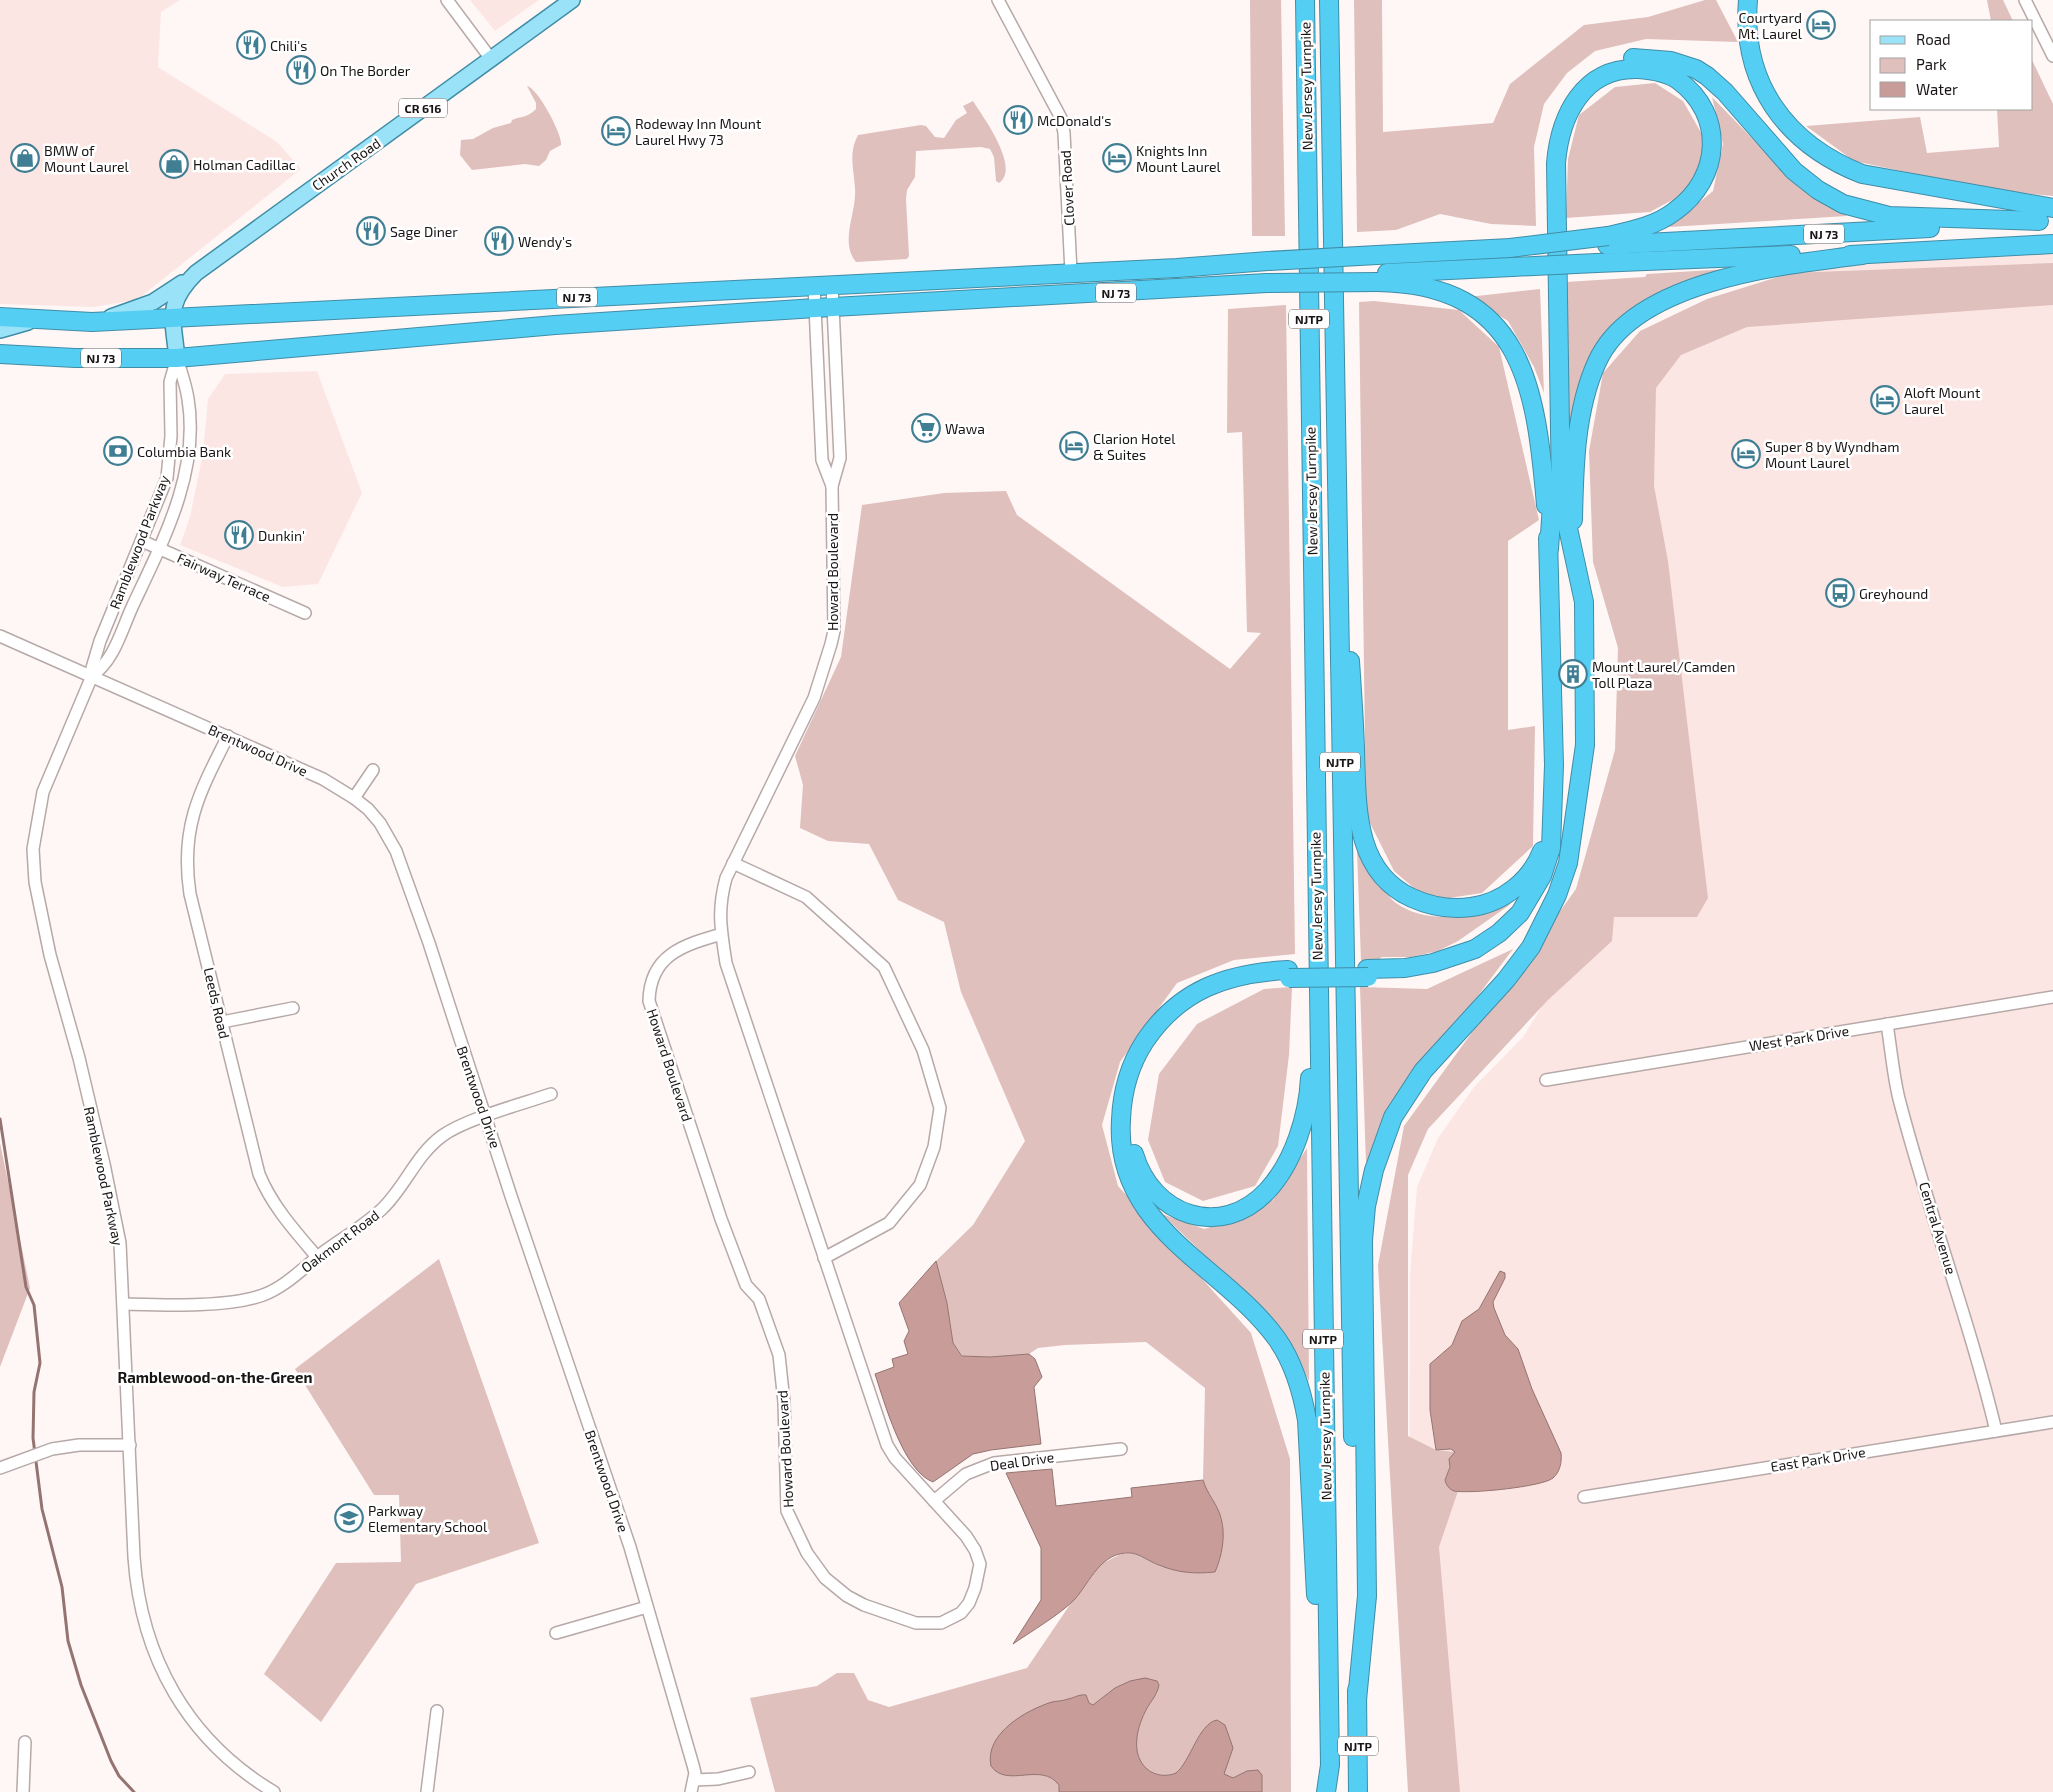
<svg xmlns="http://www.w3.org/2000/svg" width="2053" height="1792" font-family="'Exo 2',sans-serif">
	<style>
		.built { fill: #fce6e3 }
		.green { fill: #dfc0bd }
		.water { fill: #c89d99; stroke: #947471 }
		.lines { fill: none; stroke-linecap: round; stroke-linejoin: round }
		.stream { stroke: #947471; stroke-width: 3 }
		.minor-casing { stroke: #b6a9a8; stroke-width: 14 }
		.major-casing { stroke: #408da6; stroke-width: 18 }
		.highway-casing { stroke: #408da6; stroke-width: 20 }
		.minor { stroke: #fff; stroke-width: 11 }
		.major { stroke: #99e2f8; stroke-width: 15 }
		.highway { stroke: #55cef4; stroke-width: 18 }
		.highway-bridge-casing { stroke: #408da6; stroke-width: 20; stroke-linecap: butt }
		.highway-bridge { stroke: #55cef4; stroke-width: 18 }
		.labels { text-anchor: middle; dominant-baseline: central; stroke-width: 5; stroke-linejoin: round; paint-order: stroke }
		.shield { fill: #fff; stroke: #5e5b5a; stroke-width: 1 }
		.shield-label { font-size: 12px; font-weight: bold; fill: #191514 }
		.poi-label { font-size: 14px; fill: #191514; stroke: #fff; text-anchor: start }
		.street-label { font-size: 14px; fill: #191514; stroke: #fff }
		.neighbourhood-label { font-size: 15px; font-weight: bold; fill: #191514; stroke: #fff }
	</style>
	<rect width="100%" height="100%" fill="#fff7f6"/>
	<!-- built -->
	<g class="built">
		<path d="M0 0H180L161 12 158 67 277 142 301 169 143 295 134 300 94 307 0 304Z"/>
		<path d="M470 0H539L495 31Z"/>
		<path d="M2053 244V1792H1408L1410 1274 1417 1187 1438 1138 1474 1087 1523 1037 1596 919 1630 829 1655 356 1750 312 1791 264Z"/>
		<path d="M317 371 362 493 318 584 283 587 180 545 190 517 203 453 208 399 225 374Z"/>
	</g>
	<!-- green -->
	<g class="green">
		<path d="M1250 0H1281L1285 236H1252Z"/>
		<path d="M1354 0H1382L1383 132 1493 123 1510 84 1584 25 1648 17 1705 0H1716L1738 42 1646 39 1595 51 1567 73 1544 104 1534 147 1536 226 1491 224 1440 214 1396 230 1357 232Z"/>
		<path d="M1987 0H2003L2013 21H1991Z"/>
		<path d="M2032 60 2053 104V196L1991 190 1854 161 1806 126 1920 117 1927 153 1999 147 1997 109H2032Z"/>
		<path d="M1655 83 1683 101 1703 136 1701 169 1685 193 1650 212 1566 218 1568 159 1579 115 1615 87Z"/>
		<path d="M527 86C537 87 563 135 561 145L550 151 546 160 539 166 525 164 472 170 460 155 461 140 473 139 493 128 511 123 512 120C521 116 527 118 536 109V103Z"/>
		<path d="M1712 97 1801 189 1847 216 1669 227 1713 191 1723 144Z"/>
		<path d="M973 101C983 117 1021 168 999 183L996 181 994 157 990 149 981 147 916 151 915 177 907 190 906 199 909 256 907 259 856 262C839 242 857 212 855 189 854 168 848 155 858 135L921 125 926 126 935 137 944 138 956 120 967 113 963 106Z"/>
		<path d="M2053 263V305L1747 327 1681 355 1656 388 1654 486 1668 561 1708 898 1697 917H1614L1612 941 1548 1000 1428 1129 1408 1175V1436L1436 1450 1455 1452 1445 1480 1458 1491 1439 1547 1460 1792H1408L1378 1265 1404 1126 1576 889 1615 750 1618 648 1593 562 1589 451 1603 373 1640 331 1707 299 1790 273Z"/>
		<path d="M1743 268 1625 316 1569 450 1566 282 1645 277 1647 274Z"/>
		<path d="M1540 289 1544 393 1534 367 1508 321 1468 297Z"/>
		<path d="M1374 301 1459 310 1499 347 1539 520 1508 541V730L1535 726 1533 846 1482 893 1429 901 1394 871 1366 815 1359 302Z"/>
		<path d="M1286 305 1295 954 1234 960 1177 983 1120 1062 1102 1125 1118 1186 1251 1333 1290 1459 1291 1792H775L750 1698 817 1686 837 1673H854L868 1700 889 1707 1027 1668 1086 1581 1101 1564 1121 1554 1133 1553 1161 1566 1222 1519 1207 1493 1203 1480 1205 1388 1146 1342 1065 1345 1038 1348 1029 1354 990 1357 963 1356 953 1343 947 1303 936 1261 973 1225 1025 1141 961 992 944 922 898 900 869 844 828 841 800 828 803 785 795 756 841 657 862 505 944 493 1006 491 1017 515 1230 669 1261 633 1247 632 1242 432 1227 433 1228 309Z"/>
		<path d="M1357 851C1366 863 1385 895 1396 903 1429 927 1476 914 1511 904L1458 941 1438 951 1411 957H1382L1376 961H1361Z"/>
		<path d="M1513 949 1474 1001 1410 1078 1366 1164 1360 987 1427 989Z"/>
		<path d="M1292 987 1289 1055 1278 1146 1255 1186 1203 1201 1165 1182 1148 1140 1159 1074 1197 1024 1264 989Z"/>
		<path d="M0 1143 30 1288 0 1367Z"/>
		<path d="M1307 1148 1309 1381 1282 1330 1162 1214 1204 1229 1242 1219 1273 1200Z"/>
		<path d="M439 1259 539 1543 416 1584 321 1722 264 1674 336 1563 401 1562 399 1495H374L295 1369Z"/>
	</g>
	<!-- water -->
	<g class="water">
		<path d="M936 1261 947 1303 953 1343 962 1356 990 1357 1029 1354 1035 1359 1042 1377 1034 1387 1041 1444 991 1450 973 1454 933 1482C903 1471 884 1401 875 1374L894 1367 892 1359 908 1354 904 1341 909 1331 899 1303Z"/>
		<path d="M1500 1271 1505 1273V1278L1493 1302 1494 1308 1505 1335 1518 1349 1532 1389 1561 1453C1562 1462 1560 1472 1553 1478 1542 1487 1469 1494 1454 1491 1449 1489 1446 1485 1445 1480L1450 1467 1449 1459 1455 1452 1451 1449 1436 1450 1430 1410V1364L1452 1345 1462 1321 1479 1309Z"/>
		<path d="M1052 1469 1056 1506 1132 1497 1131 1488 1203 1480C1207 1494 1218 1505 1221 1518 1226 1535 1222 1556 1215 1572 1195 1574 1178 1573 1159 1565 1150 1562 1140 1554 1131 1553 1101 1551 1090 1582 1075 1599 1061 1614 1030 1632 1013 1644L1041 1600V1548L1006 1473Z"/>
		<path d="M1145 1678 1157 1681 1159 1685C1157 1696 1149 1703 1145 1712 1136 1730 1131 1755 1147 1769 1155 1776 1167 1777 1176 1773 1191 1761 1198 1724 1217 1720L1225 1725 1233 1748 1224 1774 1233 1778 1247 1771 1258 1770 1262 1775V1792H1059V1785C1041 1761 1007 1789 991 1766 984 1734 1026 1710 1052 1702 1057 1701 1063 1701 1068 1699 1074 1698 1079 1694 1086 1695L1089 1703 1093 1705 1115 1688 1130 1681Z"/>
	</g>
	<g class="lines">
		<!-- stream -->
		<path class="stream" d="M0 1119 26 1287 34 1305 40 1363 34 1392 33 1438 42 1509 62 1587 68 1641 81 1685 111 1761 119 1776 134 1792"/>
		<defs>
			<g id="minor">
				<path d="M447 0 491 59"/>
				<path d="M998 0 1061 118 1064 133 1071 272"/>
				<path d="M2025 0 2053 56"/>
				<path d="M814 285 822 460 832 486"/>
				<path d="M177 358 170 382 171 436 167 478 100 641 92 668V676L43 792 33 849 35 882 50 955 79 1058 104 1164 120 1243 134 1557C141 1657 187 1740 274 1792"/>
				<path d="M142 541 305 613"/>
				<path d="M0 636 323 779 354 798 368 809 380 823 396 851 429 943 511 1196 630 1547 693 1765 695 1773 691 1792"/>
				<path d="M92 676C115 659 121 631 133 605 163 541 200 472 188 399 186 385 181 372 177 358"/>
				<path d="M228 736C199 793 180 828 190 894L259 1174C272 1206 295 1231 317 1257"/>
				<path d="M354 798 373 770"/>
				<path d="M733 863 806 897 884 967 923 1050 940 1108 934 1147 920 1185 889 1223 824 1258"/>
				<path d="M722 934C683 945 650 955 649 1001L721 1219 746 1285 759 1299 779 1355 784 1402 787 1511 807 1553 825 1578 847 1596 864 1605 916 1623H941L961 1613 969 1603 975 1588 980 1564 975 1550 966 1536 895 1458 887 1445 726 963C721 930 717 911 726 878L814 698 831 644 834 631 832 486 840 458 832 285"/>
				<path d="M222 1022 293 1008"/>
				<path d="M1887 1024C1891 1049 1893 1074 1899 1099 1928 1211 1969 1319 1996 1431"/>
				<path d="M1546 1080 2053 997"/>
				<path d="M123 1304C162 1305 227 1308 263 1295 285 1287 303 1268 321 1254 341 1239 364 1226 382 1209 405 1187 416 1155 442 1136 465 1119 522 1104 551 1094"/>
				<path d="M0 1468 52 1449 79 1445H130"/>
				<path d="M1584 1497 2053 1422"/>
				<path d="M934 1501 966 1474 994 1463 1121 1449"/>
				<path d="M556 1633 647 1607"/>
				<path d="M694 1780 718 1779 749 1772"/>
				<path d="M23 1792 25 1742"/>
				<path d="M427 1792 437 1711"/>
			</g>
			<g id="major">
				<path d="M111 317 153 302 182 283"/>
				<path d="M0 330 28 322"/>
				<path d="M177 358C173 318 165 304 196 273L572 0"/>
			</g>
			<g id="highway">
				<path d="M1305 0 1330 1765 1326 1792"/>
				<path d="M1329 0 1353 1437"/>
				<path d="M1748 0C1741 83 1786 144 1862 174L2053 208"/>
				<path d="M1633 58 1671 61 1696 69 1707 76 1725 92 1794 171 1818 190 1843 204 1889 216 2039 221"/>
				<path d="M1607 245 1930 228"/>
				<path d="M1377 255 1510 248"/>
				<path d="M1850 255 2053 244"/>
				<path d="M1597 263 1791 255"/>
				<path d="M1387 273 1512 267"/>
				<path d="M1377 282C1523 284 1536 387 1546 505"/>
				<path d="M0 317 92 322 1177 268 1268 261"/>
				<path d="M0 354 75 358H177L555 325 815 308 1267 283"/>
				<path d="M1573 520C1574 468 1575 410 1597 362 1634 280 1782 265 1862 255"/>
				<path d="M1549 549 1553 490"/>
				<path d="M1350 661C1352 690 1354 719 1355 748 1357 804 1353 871 1412 898 1432 907 1450 910 1471 907 1503 903 1531 880 1542 851"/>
				<path d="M1367 969 1405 968 1433 963 1475 949 1499 933 1520 913 1542 876 1551 848 1554 765 1548 538"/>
				<path d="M1288 970C1228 973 1180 989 1145 1041 1130 1064 1122 1092 1121 1120 1114 1230 1223 1264 1277 1339 1294 1363 1302 1391 1307 1420L1316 1595"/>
				<path d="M1134 1154C1152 1216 1221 1240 1267 1191 1294 1162 1308 1116 1310 1078"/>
				<path d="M1357 1690 1358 1792"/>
				<path d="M1357 1700 1367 1596 1363 1240 1366 1206 1374 1170 1393 1117 1423 1071 1506 980 1531 947 1557 895 1568 863 1585 745 1584 602 1561 496 1556 163C1560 116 1583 67 1638 69 1652 70 1667 72 1678 80 1726 115 1721 178 1675 211 1656 226 1631 231 1608 236"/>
			</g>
		</defs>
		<!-- minor casing -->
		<use href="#minor" class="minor-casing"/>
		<!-- major casing -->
		<use href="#major" class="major-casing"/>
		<!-- highway casing -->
		<use href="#highway" class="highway-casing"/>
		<!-- minor -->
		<use href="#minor" class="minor"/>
		<!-- major -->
		<use href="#major" class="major"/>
		<!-- highway -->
		<use href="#highway" class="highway"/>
		<defs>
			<g id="highway-bridge">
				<path d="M1510 248 1608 236"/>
				<path d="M1268 261 1377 255"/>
				<path d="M1512 267 1597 263"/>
				<path d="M1267 283 1377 282"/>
				<path d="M1289 978 1368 977"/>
			</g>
		</defs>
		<!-- highway-bridge casing -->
		<use href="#highway-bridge" class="highway-bridge-casing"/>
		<!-- highway-bridge -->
		<use href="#highway-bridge" class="highway-bridge"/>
	</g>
	<!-- icons -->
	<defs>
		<symbol id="hotel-ring" viewBox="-11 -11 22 22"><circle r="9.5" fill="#fff" stroke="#407e93" stroke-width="1.5"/><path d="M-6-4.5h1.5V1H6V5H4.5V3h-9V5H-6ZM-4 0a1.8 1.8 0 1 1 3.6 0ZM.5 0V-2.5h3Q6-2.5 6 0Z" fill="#407e93"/></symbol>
		<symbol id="restaurant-ring" viewBox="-11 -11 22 22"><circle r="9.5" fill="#fff" stroke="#407e93" stroke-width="1.5"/><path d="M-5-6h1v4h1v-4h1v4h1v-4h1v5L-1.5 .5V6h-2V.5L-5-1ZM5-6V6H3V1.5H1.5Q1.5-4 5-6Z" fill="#407e93"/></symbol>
		<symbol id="shop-ring" viewBox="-11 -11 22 22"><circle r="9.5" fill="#fff" stroke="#407e93" stroke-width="1.5"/><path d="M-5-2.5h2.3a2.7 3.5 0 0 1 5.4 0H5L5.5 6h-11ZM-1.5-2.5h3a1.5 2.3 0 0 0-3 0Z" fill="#407e93"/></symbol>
		<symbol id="supermarket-ring" viewBox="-11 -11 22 22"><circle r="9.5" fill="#fff" stroke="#407e93" stroke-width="1.5"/><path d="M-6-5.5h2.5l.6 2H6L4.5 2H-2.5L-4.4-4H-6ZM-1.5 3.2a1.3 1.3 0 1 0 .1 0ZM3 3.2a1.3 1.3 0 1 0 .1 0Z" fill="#407e93"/></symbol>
		<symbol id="bank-ring" viewBox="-11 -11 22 22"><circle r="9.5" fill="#fff" stroke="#407e93" stroke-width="1.5"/><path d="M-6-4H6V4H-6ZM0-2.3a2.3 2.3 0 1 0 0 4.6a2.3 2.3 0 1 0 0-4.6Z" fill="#407e93"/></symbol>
		<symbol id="bus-ring" viewBox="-11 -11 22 22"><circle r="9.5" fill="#fff" stroke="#407e93" stroke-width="1.5"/><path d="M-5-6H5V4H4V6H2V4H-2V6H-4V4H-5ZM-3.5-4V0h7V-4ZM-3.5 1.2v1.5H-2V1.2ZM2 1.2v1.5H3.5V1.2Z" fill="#407e93"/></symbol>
		<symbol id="building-ring" viewBox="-11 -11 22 22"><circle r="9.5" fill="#fff" stroke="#407e93" stroke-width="1.5"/><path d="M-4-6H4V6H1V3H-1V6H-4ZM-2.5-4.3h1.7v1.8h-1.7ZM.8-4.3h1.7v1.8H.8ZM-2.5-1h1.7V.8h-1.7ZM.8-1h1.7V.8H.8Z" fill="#407e93"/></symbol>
		<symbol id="school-ring" viewBox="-11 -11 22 22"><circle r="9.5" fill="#fff" stroke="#407e93" stroke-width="1.5"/><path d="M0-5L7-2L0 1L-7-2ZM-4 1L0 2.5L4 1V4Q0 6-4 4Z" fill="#407e93"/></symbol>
	</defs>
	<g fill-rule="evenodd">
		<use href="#hotel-ring" x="1805" y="9" width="32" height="32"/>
		<use href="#restaurant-ring" x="235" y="29" width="32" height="32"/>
		<use href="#restaurant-ring" x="285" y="54" width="32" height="32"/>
		<use href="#restaurant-ring" x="1002" y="104" width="32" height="32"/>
		<use href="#hotel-ring" x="600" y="115" width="32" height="32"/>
		<use href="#shop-ring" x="9" y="142" width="32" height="32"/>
		<use href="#hotel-ring" x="1101" y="142" width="32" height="32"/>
		<use href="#shop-ring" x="158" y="148" width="32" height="32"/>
		<use href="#restaurant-ring" x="355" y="215" width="32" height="32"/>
		<use href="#restaurant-ring" x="483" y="225" width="32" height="32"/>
		<use href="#hotel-ring" x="1869" y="384" width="32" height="32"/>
		<use href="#supermarket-ring" x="910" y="412" width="32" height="32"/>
		<use href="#hotel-ring" x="1058" y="430" width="32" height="32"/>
		<use href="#bank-ring" x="102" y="435" width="32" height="32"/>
		<use href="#hotel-ring" x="1730" y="438" width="32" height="32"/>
		<use href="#restaurant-ring" x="223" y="519" width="32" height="32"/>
		<use href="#bus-ring" x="1824" y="577" width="32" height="32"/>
		<use href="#building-ring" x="1557" y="658" width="32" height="32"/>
		<use href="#school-ring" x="333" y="1502" width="32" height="32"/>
	</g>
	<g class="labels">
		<!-- shield labels -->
		<g class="shield">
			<rect x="399" y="98.5" width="48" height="19" rx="4"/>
			<rect x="1804" y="224.5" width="40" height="19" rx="4"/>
			<rect x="1096" y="283.5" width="40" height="19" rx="4"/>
			<rect x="557" y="287.5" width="40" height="19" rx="4"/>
			<rect x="1289" y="309.5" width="40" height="19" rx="4"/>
			<rect x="81" y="348.5" width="40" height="19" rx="4"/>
			<rect x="1320" y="752.5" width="40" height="19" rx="4"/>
			<rect x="1303" y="1329.5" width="40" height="19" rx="4"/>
			<rect x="1338" y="1736.5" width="40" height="19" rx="4"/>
		</g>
		<g class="shield-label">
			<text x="423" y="108">CR 616</text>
			<text x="1824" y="234">NJ 73</text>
			<text x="1116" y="293">NJ 73</text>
			<text x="577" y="297">NJ 73</text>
			<text x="1309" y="319">NJTP</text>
			<text x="101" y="358">NJ 73</text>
			<text x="1340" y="762">NJTP</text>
			<text x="1323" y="1339">NJTP</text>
			<text x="1358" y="1746">NJTP</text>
		</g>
		<!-- poi labels -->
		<g class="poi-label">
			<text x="1802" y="17" text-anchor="end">Courtyard<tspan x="1802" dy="16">Mt. Laurel</tspan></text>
			<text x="270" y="45">Chili's</text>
			<text x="320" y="70">On The Border</text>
			<text x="1037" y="120">McDonald's</text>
			<text x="635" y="123">Rodeway Inn Mount<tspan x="635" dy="16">Laurel Hwy 73</tspan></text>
			<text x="44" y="150">BMW of<tspan x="44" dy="16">Mount Laurel</tspan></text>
			<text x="1136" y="150">Knights Inn<tspan x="1136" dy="16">Mount Laurel</tspan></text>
			<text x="193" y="164">Holman Cadillac</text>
			<text x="390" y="231">Sage Diner</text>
			<text x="518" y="241">Wendy's</text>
			<text x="1904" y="392">Aloft Mount<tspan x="1904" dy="16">Laurel</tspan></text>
			<text x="945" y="428">Wawa</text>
			<text x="1093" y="438">Clarion Hotel<tspan x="1093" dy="16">&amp; Suites</tspan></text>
			<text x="1765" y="446">Super 8 by Wyndham<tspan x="1765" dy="16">Mount Laurel</tspan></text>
			<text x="137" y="451">Columbia Bank</text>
			<text x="258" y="535">Dunkin'</text>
			<text x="1859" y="593">Greyhound</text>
			<text x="1592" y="666">Mount Laurel/Camden<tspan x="1592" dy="16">Toll Plaza</tspan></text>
			<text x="368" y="1510">Parkway<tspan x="368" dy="16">Elementary School</tspan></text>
		</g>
		<!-- street labels -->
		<g class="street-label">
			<text transform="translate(1306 86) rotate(-91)">New Jersey Turnpike</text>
			<text transform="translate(346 164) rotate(-35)">Church Road</text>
			<text transform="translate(1067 188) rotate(-93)">Clover Road</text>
			<text transform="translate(1311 491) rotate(-91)">New Jersey Turnpike</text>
			<text transform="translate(139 542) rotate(-69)">Ramblewood Parkway</text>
			<text transform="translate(832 572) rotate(-90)">Howard Boulevard</text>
			<text transform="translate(224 577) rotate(24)">Fairway Terrace</text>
			<text transform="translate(258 750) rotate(24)">Brentwood Drive</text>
			<text transform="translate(1316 896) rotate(-91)">New Jersey Turnpike</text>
			<text transform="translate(217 1003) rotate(77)">Leeds Road</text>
			<text transform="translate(1799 1038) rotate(-9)">West Park Drive</text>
			<text transform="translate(670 1065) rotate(72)">Howard Boulevard</text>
			<text transform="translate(479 1097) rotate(71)">Brentwood Drive</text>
			<text transform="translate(104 1176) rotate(78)">Ramblewood Parkway</text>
			<text transform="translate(1938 1228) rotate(73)">Central Avenue</text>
			<text transform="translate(340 1241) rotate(-37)">Oakmont Road</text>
			<text transform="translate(1325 1436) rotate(-91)">New Jersey Turnpike</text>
			<text transform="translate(785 1449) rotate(-93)">Howard Boulevard</text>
			<text transform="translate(1818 1459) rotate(-9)">East Park Drive</text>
			<text transform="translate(1022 1461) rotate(-8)">Deal Drive</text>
			<text transform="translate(607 1481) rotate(71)">Brentwood Drive</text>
		</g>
		<!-- neighbourhood labels -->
		<g class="neighbourhood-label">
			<text x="215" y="1377">Ramblewood-on-the-Green</text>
		</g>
	</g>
	<!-- legend -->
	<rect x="1870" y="20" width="162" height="90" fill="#ffffff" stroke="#a3a1a1"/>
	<rect x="1880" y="36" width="25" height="8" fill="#99e2f8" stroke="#a3a1a1"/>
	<text x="1916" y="45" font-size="15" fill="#191514">Road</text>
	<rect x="1880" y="58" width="25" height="15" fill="#dfc0bd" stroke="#a3a1a1"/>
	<text x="1916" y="70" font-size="15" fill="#191514">Park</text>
	<rect x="1880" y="82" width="25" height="15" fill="#c89d99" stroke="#a3a1a1"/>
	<text x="1916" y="95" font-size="15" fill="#191514">Water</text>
</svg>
